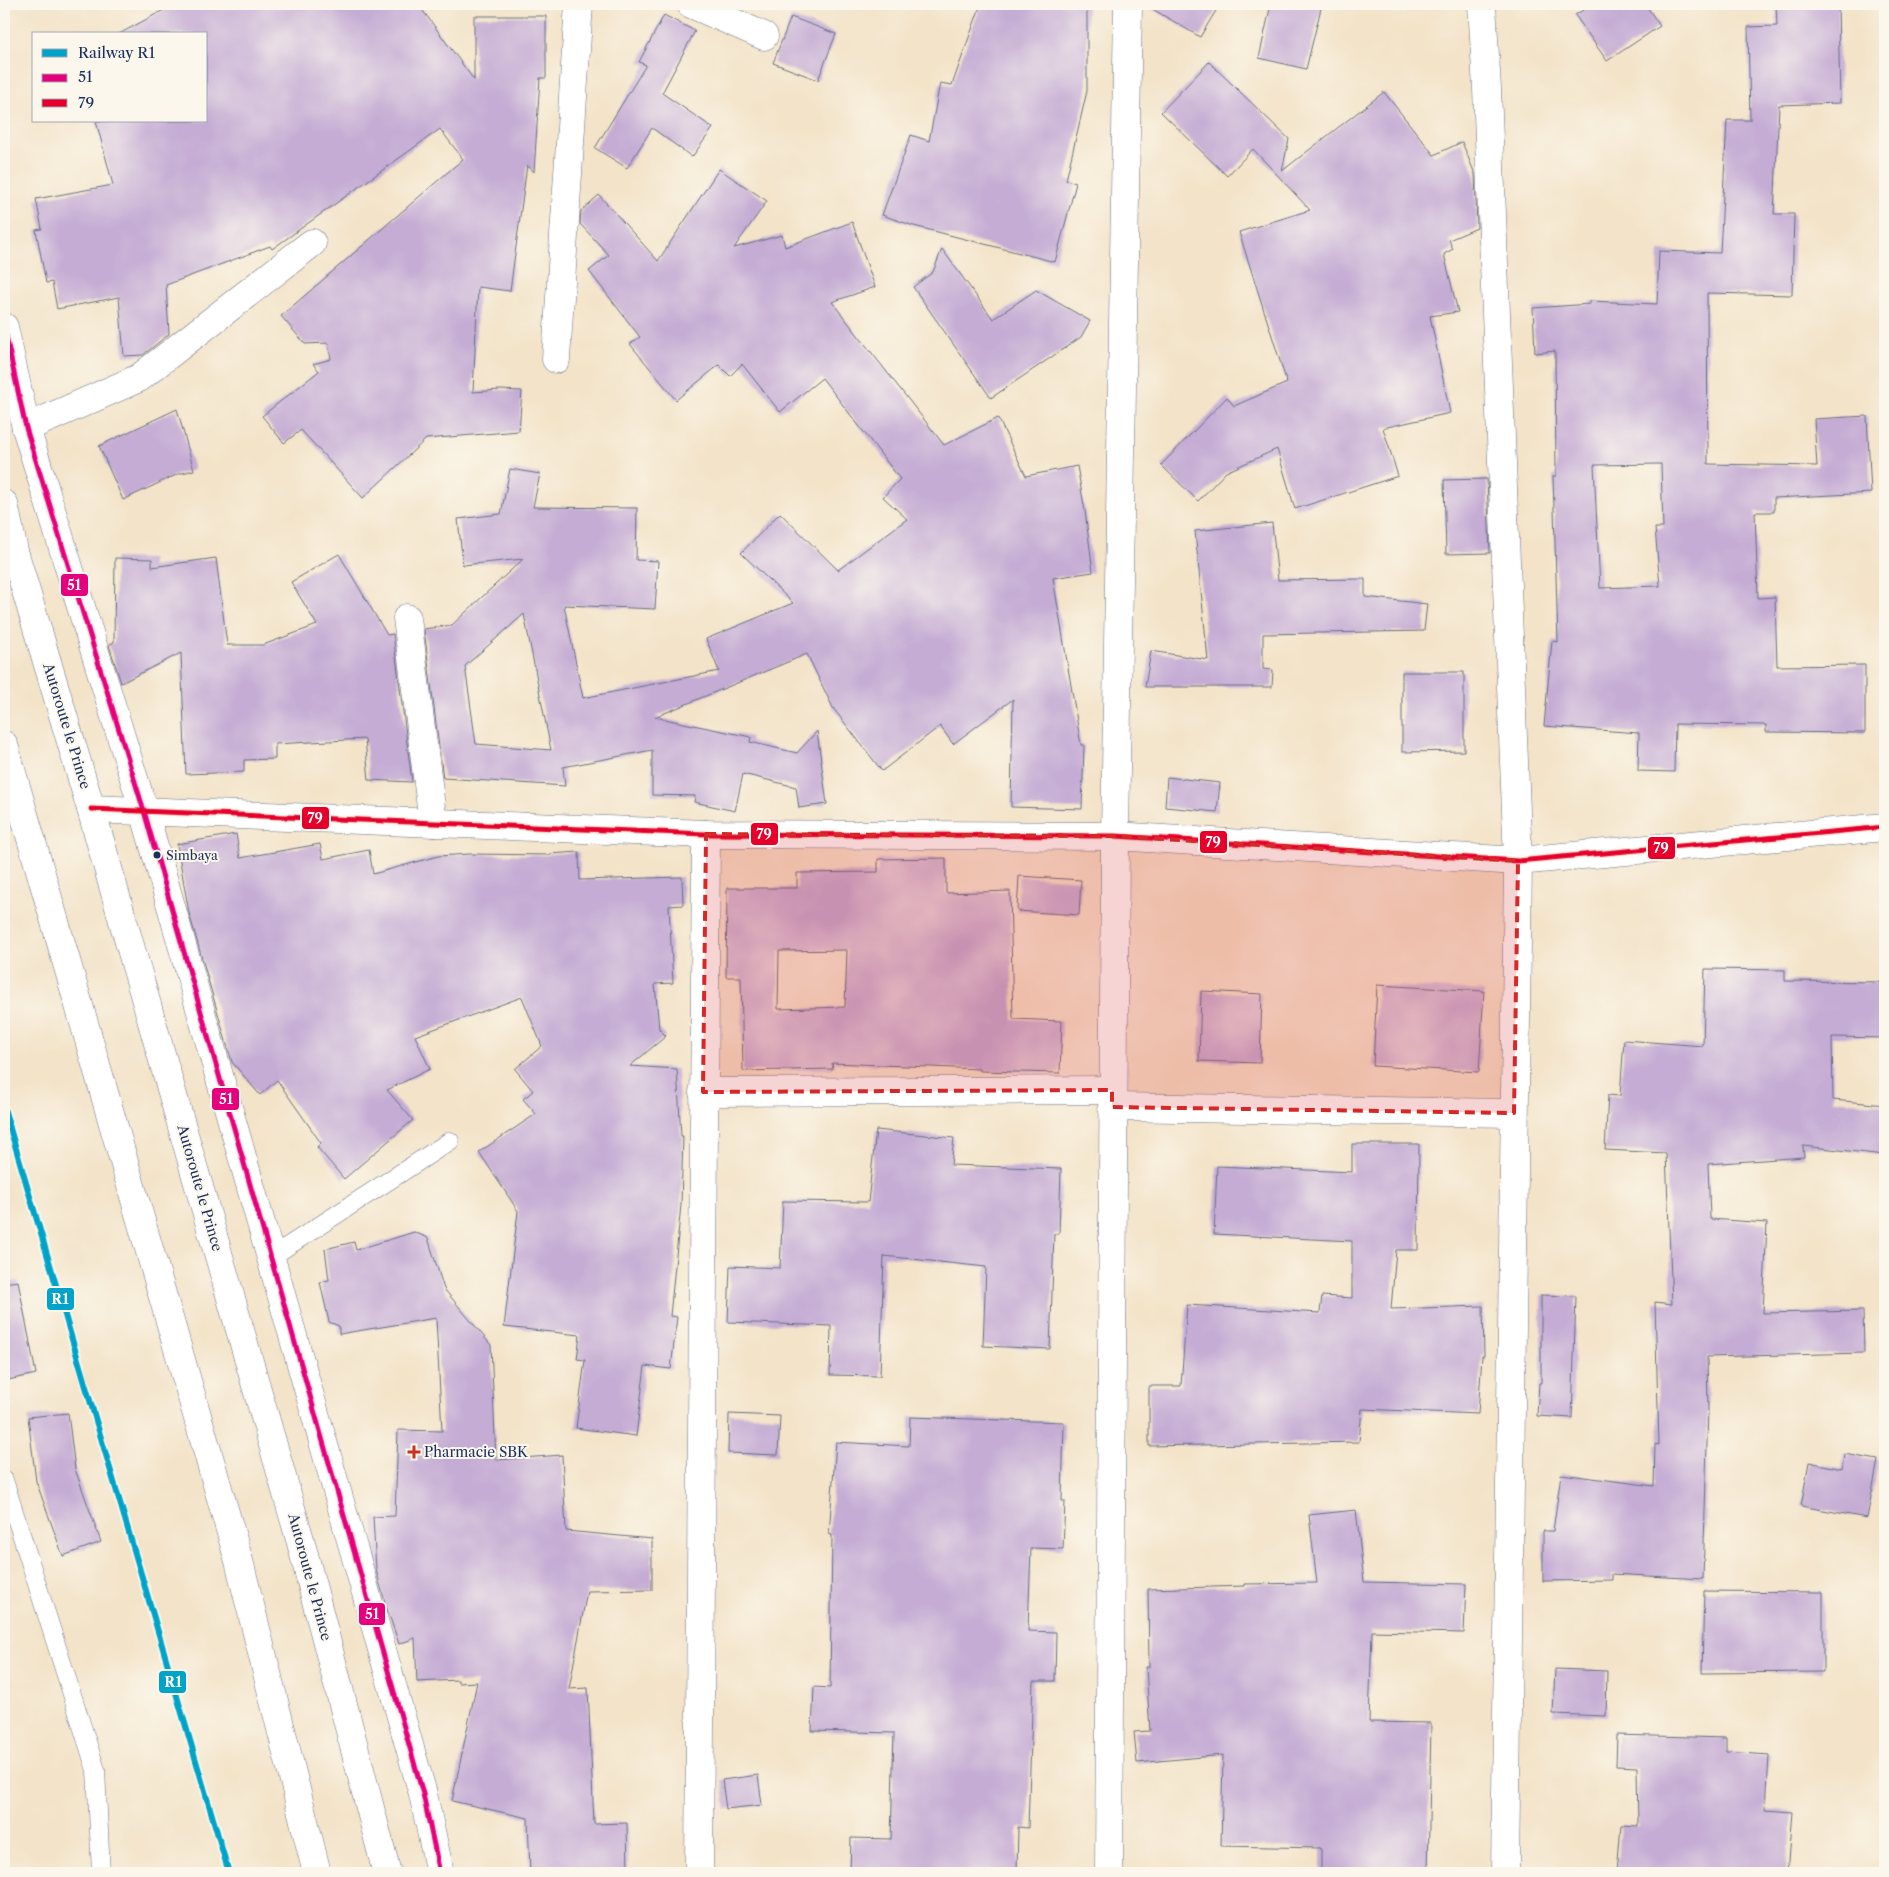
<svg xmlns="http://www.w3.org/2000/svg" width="1889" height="1877" font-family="'Libre Caslon Text',serif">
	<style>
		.building { fill: #c4acd4; fill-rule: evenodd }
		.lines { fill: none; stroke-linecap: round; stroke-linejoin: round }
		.service-casing { stroke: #676e83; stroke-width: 19 }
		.minor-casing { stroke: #676e83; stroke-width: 29 }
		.primary-casing { stroke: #676e83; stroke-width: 29 }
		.service { stroke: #fff; stroke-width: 18 }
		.minor { stroke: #fff; stroke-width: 28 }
		.primary { stroke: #fff; stroke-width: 28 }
		.bus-1-casing { stroke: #fbf7ec; stroke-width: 9 }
		.bus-2-casing { stroke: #fbf7ec; stroke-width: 9 }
		.bus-1 { stroke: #e5007d; stroke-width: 5 }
		.bus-2 { stroke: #e4002b; stroke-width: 5 }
		.rail-1-casing { stroke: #fbf7ec; stroke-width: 10 }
		.rail-1 { stroke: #01a3c8; stroke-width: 6 }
		.marked { fill: #d62828; fill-opacity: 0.2; stroke: #d62828; stroke-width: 4; stroke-dasharray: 10 6; stroke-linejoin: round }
		.bus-dot { fill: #1b2f5e; stroke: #fbf7ec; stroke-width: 2 }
		.poi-dot { fill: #c8321e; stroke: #fbf7ec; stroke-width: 2 }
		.labels { text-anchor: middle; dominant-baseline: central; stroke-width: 4; stroke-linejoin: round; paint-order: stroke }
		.bus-label { font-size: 13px; fill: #1b2f5e; stroke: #fbf7ec; text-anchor: start }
		.street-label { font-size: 14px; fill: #1b2f5e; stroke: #fbf7ec }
		.poi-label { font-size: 14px; fill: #1b2f5e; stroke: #fbf7ec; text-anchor: start }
		.line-badge { stroke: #fbf7ec; stroke-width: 2 }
		.badge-label { font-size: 14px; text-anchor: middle; font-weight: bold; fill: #fff }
	</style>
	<rect width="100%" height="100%" fill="#fbf7ec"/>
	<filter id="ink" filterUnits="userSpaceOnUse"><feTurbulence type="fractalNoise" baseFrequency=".02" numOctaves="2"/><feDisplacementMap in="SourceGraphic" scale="10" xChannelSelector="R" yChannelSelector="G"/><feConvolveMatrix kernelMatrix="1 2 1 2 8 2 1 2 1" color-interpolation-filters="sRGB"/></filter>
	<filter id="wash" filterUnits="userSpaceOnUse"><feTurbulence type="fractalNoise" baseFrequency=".0096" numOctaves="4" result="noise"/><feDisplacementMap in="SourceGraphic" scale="20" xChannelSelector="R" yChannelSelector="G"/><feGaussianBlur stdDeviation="1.12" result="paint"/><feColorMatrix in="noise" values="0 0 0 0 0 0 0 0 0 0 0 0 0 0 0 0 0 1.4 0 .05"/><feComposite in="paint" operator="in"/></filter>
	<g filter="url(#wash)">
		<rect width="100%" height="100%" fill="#f3e3c8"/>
		<g id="blocks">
			<!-- building -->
			<g class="building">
				<path d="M175 4H418L474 80V16H546V78H540L534 172 527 165 510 291 478 287 473 392 500 390 522 391 519 431 426 439 363 498 301 430 284 443 262 416 319 371 313 364 331 359 328 343 305 344 281 316 463 159 440 129 272 249 270 246 166 285 169 334 143 355 124 356 119 297 57 309 52 282 46 283 36 230 42 229 36 199 113 185 96 121H206V34H119Z"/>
				<path d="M981 4H1087V91L1066 180 1076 183 1055 262 914 226 882 215 911 135 929 141 940 83 952 85Z"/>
				<path d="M1144 4H1220L1200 37Z"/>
				<path d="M1271 4H1322L1306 69 1259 58Z"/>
				<path d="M1593 4H1645L1660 26 1607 61 1575 15Z"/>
				<path d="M1776 4H1838L1840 103 1779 105 1774 214H1794L1792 295 1707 293 1708 464 1817 466 1814 419 1867 416 1871 493 1774 498V512H1755L1758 598 1775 597 1777 666 1865 665V733L1766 732V725L1675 724 1674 772 1638 771 1639 733 1544 726 1552 641 1558 642 1553 476H1556L1555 351 1535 353 1533 308 1590 304V301L1657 304 1659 251 1720 253 1727 120H1750L1748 27 1777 26ZM1661 464 1663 528H1655L1660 586 1600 588 1594 465Z"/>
				<path d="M664 15 695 31 662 93 713 128 692 157 652 128 627 168 595 148 646 65 639 62Z"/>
				<path d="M791 17 836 34 818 80 773 63Z"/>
				<path d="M1209 62 1289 139 1282 171 1384 92 1434 155 1462 142 1475 174 1477 228 1449 240 1453 249 1444 254 1458 312 1430 316 1450 413 1383 428 1398 476 1295 509 1277 449 1226 472 1198 501 1161 465 1227 397 1234 406 1287 383 1239 232 1310 210 1253 149 1227 176 1161 112Z"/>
				<path d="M719 169 767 201 734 248 782 235 785 247 852 222 875 287 832 302 944 445 998 418 1026 476 1077 466 1085 511 1093 572 1053 578 1081 745H1084L1082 809 1011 807 1013 699 953 744 940 726 882 771 833 708 807 654 655 717 751 737 750 742 797 753 817 731 827 804 799 808 796 787 743 774 735 811 694 802 695 796 652 795V750L563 767 565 786 443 778 424 629 452 625 523 559 463 565 458 519 501 514 510 469 540 474 533 507 637 508 636 560 658 561 655 609 564 605 583 698 719 671 706 639 793 603 741 553 780 513 838 570 907 519 883 497 900 479 822 378 780 412 742 364 730 376 719 365 676 400 630 344 640 337 589 271 609 255 580 224 581 211 599 195 658 261ZM524 614 551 750 476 744 465 666Z"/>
				<path d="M942 249 993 319 1036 290 1090 321 1081 337 991 398 913 287 933 272Z"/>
				<path d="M177 409 194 470 178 474 123 500 99 446Z"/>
				<path d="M1487 479 1490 553 1446 554 1444 480Z"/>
				<path d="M1272 523 1278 580 1365 579V597L1427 604 1424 631 1263 634V669L1273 670 1272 687H1145L1151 651 1208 660 1195 531Z"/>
				<path d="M339 554 387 635 393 634 412 782 369 780 365 739 275 744V759L244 760V772L186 774 181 653 121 683 109 645 114 642 115 558 152 559V567L216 558 227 645H263L317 625 291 582Z"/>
				<path d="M1402 672H1464V751L1402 752Z"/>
				<path d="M1167 777 1220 783 1217 812 1165 807Z"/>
				<path d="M236 834 240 858 320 844 323 859 369 850 373 874 438 856 470 854 549 855V854L579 852 580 880 682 877 683 905 669 906 673 983 655 984 659 1029 666 1036 630 1066 677 1069 681 1136H683L681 1205 670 1316 677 1317 671 1369 645 1366 636 1436 576 1428 585 1360 577 1359 580 1335 504 1327 518 1211 479 1152 536 1114 523 1099 533 1091 515 1069 542 1046 522 997 415 1036 430 1069 387 1090 413 1120 344 1179 317 1147 321 1143 277 1080 260 1095 232 1062 189 913 177 844Z"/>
				<path d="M946 858V893L1010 891 1013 1019 1062 1021 1060 1073 980 1071V1069L832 1063 833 1069 743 1071 741 977H726L727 888H797V873L878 872V859ZM847 950 845 1007 778 1009 779 951Z"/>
				<path d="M1019 876 1081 880 1079 915 1017 911Z"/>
				<path d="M1705 969 1785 970V981L1885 982V1038L1832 1037 1833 1100 1885 1105V1155L1803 1146 1804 1157 1708 1164 1710 1219 1767 1223 1763 1313 1863 1311 1864 1353 1707 1357 1708 1409 1703 1579 1612 1574V1580L1543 1581V1531H1553L1561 1474 1654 1486 1655 1444 1659 1445 1655 1302 1672 1304 1666 1153 1605 1150 1608 1095 1620 1096 1624 1040 1703 1046Z"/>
				<path d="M1377 985 1484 991 1479 1072 1373 1066Z"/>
				<path d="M1201 991 1262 994 1260 1063 1199 1061Z"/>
				<path d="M876 1130 954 1138 951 1165 1061 1169 1059 1234H1054L1050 1349 983 1346 986 1267 884 1256 880 1376 830 1375 831 1326 728 1322 730 1266 780 1268 783 1201 868 1202Z"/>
				<path d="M1352 1144H1419L1418 1250H1396L1391 1309 1483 1306 1484 1356H1482L1478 1414 1362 1409 1359 1442 1149 1446V1386H1181L1187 1305 1320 1313 1322 1296 1352 1298V1241L1214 1234 1217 1166 1352 1172Z"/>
				<path d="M414 1232 428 1238 444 1289 491 1345 496 1460 562 1455 566 1531 652 1539V1590L587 1591 569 1689 588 1688 594 1824 627 1823 628 1873H530L528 1818 452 1801 477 1682 458 1683V1680L417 1682 415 1638 399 1644 387 1609 376 1570 373 1517 395 1516 398 1430 442 1431 436 1318 339 1334V1326L329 1322 320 1282 329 1280 325 1249 354 1242 356 1250Z"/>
				<path d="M18 1281 36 1374 8 1380 4 1361V1283Z"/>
				<path d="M1541 1295 1576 1296 1572 1418 1537 1416 1539 1383H1541Z"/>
				<path d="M68 1413 75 1469 101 1542 63 1556 36 1481 28 1417Z"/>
				<path d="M729 1414 780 1416 778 1455 728 1453Z"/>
				<path d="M910 1417 1064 1422 1062 1501H1065L1063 1549 1031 1548 1028 1631 1056 1632 1055 1681H1033L1028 1828 1018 1827 1017 1873H850L851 1838 891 1839 894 1733 812 1731 814 1687 830 1688 832 1535 829 1534 836 1442 909 1446Z"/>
				<path d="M1844 1454 1878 1460 1867 1518 1801 1506 1809 1462 1842 1469Z"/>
				<path d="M1356 1510 1364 1582 1466 1584 1464 1633 1372 1631 1369 1722 1431 1723 1428 1873 1321 1872V1848L1221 1846 1223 1755 1137 1763 1134 1732 1150 1731 1146 1667H1149L1148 1589 1245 1586V1584L1317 1583 1309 1515Z"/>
				<path d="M1704 1591 1823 1592V1672L1702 1673Z"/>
				<path d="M1555 1669 1607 1671 1606 1716 1553 1714Z"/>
				<path d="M1617 1735 1726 1738V1752L1769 1755 1766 1810 1792 1812 1787 1873H1617L1621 1825 1638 1826 1637 1767 1616 1766Z"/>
				<path d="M758 1775 762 1805 726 1809 722 1780Z"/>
			</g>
		</g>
	</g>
	<g filter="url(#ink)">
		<use href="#blocks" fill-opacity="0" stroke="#676e83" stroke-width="1"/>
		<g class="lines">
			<defs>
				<g id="service">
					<path d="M271 1257 450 1141"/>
					<path d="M4 1480 96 1770 101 1873"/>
				</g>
				<g id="minor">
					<path d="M691 4 764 36"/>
					<path d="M1482 4 1487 89 1518 861 1505 1873"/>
					<path d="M4 327 26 428 144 811 423 1794 440 1873"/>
					<path d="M556 359 579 4"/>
					<path d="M26 428 139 378 312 243"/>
					<path d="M407 618 433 823"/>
					<path d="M91 809 706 834 1115 836 1518 861 1885 827"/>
					<path d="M703 1092 1112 1090"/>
					<path d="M1112 1107 1514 1113"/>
					<path d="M699 1873 706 834"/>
					<path d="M1109 1873 1115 836 1128 4"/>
				</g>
				<g id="primary">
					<path d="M4 504 14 551 91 809 301 1543 387 1873"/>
					<path d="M4 745 239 1561 317 1873"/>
				</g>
			</defs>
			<!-- service casing -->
			<use href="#service" class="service-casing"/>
			<!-- minor casing -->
			<use href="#minor" class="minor-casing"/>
			<!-- primary casing -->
			<use href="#primary" class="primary-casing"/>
			<!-- service -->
			<use href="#service" class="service"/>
			<!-- minor -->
			<use href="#minor" class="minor"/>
			<!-- primary -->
			<use href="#primary" class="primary"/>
			<defs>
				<path id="bus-1" d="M4 327 26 428 144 811 423 1794 440 1873"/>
				<path id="bus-2" d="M91 809 706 834 1115 836 1518 861 1885 827"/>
			</defs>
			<!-- bus-1 casing -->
			<use href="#bus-1" class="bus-1-casing"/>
			<!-- bus-2 casing -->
			<use href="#bus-2" class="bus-2-casing"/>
			<!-- bus-1 -->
			<use href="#bus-1" class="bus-1"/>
			<!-- bus-2 -->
			<use href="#bus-2" class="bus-2"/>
			<defs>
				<path id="rail-1" d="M4 1108 229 1873"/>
			</defs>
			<!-- rail-1 casing -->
			<use href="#rail-1" class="rail-1-casing"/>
			<!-- rail-1 -->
			<use href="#rail-1" class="rail-1"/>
		</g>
	</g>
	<!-- marked area -->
	<path class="marked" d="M706 834 1115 836 1518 861 1514 1113 1112 1107V1090L703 1092Z"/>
	<!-- markers -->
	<circle class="bus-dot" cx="157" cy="855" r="4.5"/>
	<path class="poi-dot" d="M411.5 1444.5h5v5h5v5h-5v5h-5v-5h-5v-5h5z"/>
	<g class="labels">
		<!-- bus labels -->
		<g class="bus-label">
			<text x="166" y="855">Simbaya</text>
		</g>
		<!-- street labels -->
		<g class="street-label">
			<text transform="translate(67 726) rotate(73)">Autoroute le Prince</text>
			<text transform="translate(200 1188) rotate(74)">Autoroute le Prince</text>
			<text transform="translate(310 1577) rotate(75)">Autoroute le Prince</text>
		</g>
		<!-- poi labels -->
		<g class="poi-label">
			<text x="424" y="1452">Pharmacie SBK</text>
		</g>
	</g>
	<g class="line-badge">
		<rect x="60" y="573" width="29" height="24" rx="5" fill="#e5007d"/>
		<rect x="301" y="806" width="29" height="24" rx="5" fill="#e4002b"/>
		<rect x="750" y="822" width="29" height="24" rx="5" fill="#e4002b"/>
		<rect x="1199" y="830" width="29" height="24" rx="5" fill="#e4002b"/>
		<rect x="1647" y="836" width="29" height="24" rx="5" fill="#e4002b"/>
		<rect x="211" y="1087" width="29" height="24" rx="5" fill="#e5007d"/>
		<rect x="46" y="1287" width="29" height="24" rx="5" fill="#01a3c8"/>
		<rect x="358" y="1602" width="28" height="24" rx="5" fill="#e5007d"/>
		<rect x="158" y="1670" width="29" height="24" rx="5" fill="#01a3c8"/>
	</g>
	<g class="badge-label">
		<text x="74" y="590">51</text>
		<text x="315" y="823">79</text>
		<text x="764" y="839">79</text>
		<text x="1213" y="847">79</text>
		<text x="1661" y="853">79</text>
		<text x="226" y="1104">51</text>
		<text x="60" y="1304">R1</text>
		<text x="372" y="1619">51</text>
		<text x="173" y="1687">R1</text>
	</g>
	<!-- margin -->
	<rect width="1889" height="1877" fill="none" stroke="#fbf7ec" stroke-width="20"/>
	<!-- legend -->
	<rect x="32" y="32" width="175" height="90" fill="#fbf7ec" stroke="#a1a7b3"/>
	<rect x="42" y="49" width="25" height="8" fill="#01a3c8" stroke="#a1a7b3"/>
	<text x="78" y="58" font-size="15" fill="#1b2f5e">Railway R1</text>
	<rect x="42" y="74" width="25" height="8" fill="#e5007d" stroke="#a1a7b3"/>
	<text x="78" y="82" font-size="15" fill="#1b2f5e">51</text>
	<rect x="42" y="99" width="25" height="8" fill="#e4002b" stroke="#a1a7b3"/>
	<text x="78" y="108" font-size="15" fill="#1b2f5e">79</text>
</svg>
